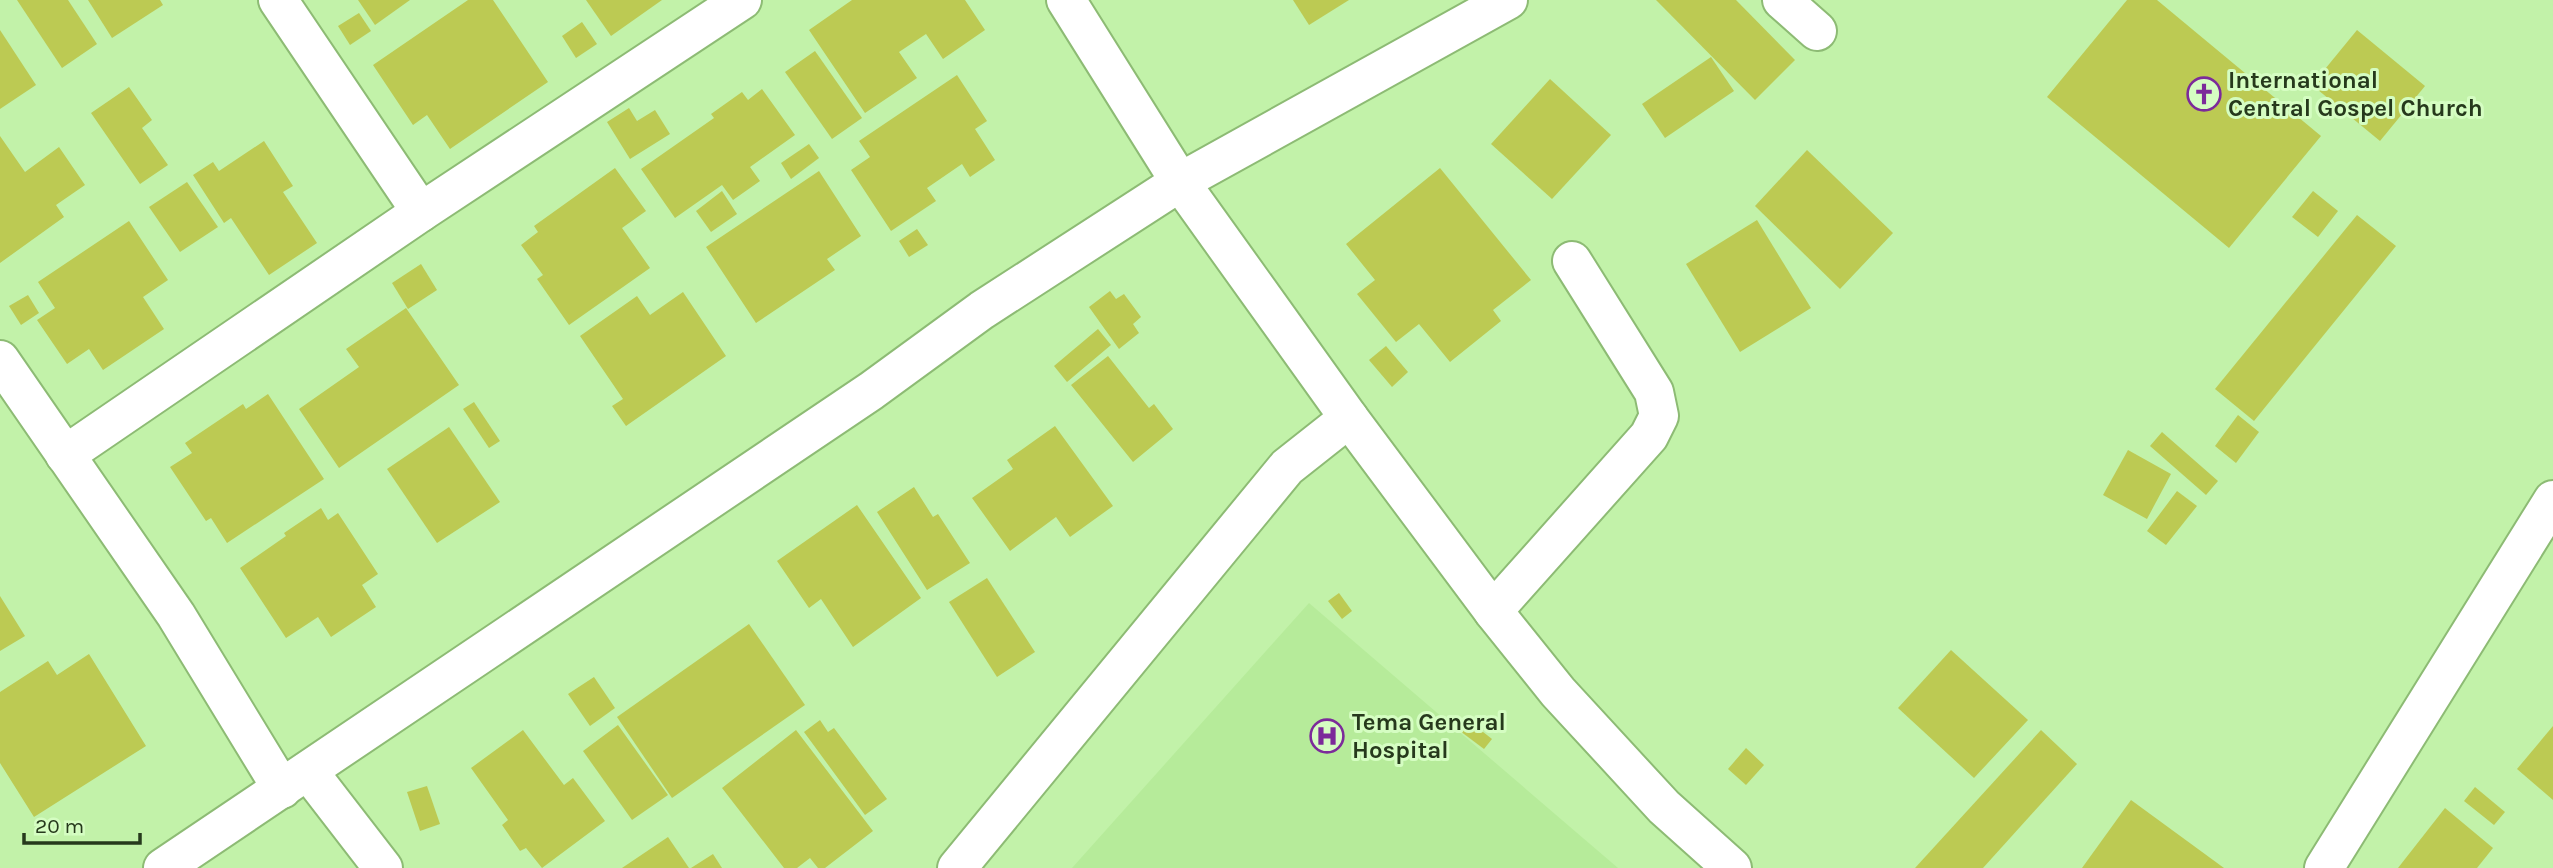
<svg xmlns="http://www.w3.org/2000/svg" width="2553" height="868" font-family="Karla,sans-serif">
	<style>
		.built { fill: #b6eb9a }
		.building { fill: #bcca53 }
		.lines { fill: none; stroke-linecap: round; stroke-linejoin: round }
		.minor-casing { stroke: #8dbb74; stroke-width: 42 }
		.minor { stroke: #fff; stroke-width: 38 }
		.labels { text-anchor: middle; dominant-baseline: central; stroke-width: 6; stroke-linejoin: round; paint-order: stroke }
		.poi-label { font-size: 24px; font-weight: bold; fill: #26391c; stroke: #d5fdc2; text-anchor: start }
	</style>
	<rect width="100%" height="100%" fill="#c2f2a9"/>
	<!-- built -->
	<path class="built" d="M1309 603 1618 868H1072Z"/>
	<!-- building -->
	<g class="building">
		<path d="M17 0H68L97 44 62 68Z"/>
		<path d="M88 0H160L163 5 112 38Z"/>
		<path d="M358 0H410L375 25Z"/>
		<path d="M468 0H493L548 82 450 149 427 115 413 125 373 65Z"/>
		<path d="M586 0H662L611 36Z"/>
		<path d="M852 0H965L985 30 943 59 926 34 899 52 917 78 865 113 809 30Z"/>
		<path d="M1293 0H1349L1309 25Z"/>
		<path d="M1656 0H1736L1795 60 1755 100Z"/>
		<path d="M2127 0H2157L2321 136 2229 248 2047 97Z"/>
		<path d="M359 13 371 31 350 45 338 26Z"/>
		<path d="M582 22 597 44 576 58 562 36Z"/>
		<path d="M0 30 36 85 0 109Z"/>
		<path d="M2357 30 2425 86 2380 141 2312 85Z"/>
		<path d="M815 51 862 118 832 139 785 72Z"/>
		<path d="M1711 57 1734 91 1665 138 1642 104Z"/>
		<path d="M957 75 987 121 975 129 995 160 970 177 962 164 927 188 936 201 891 231 851 170 870 157 859 141Z"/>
		<path d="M1550 79 1611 135 1552 199 1491 144Z"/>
		<path d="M129 87 152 120 142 128 168 165 140 184 91 113Z"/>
		<path d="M762 89 795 135 750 167 760 181 733 200 722 185 675 218 641 169 714 118 711 114 742 92 748 100Z"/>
		<path d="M629 108 637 121 655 110 670 134 630 159 607 122Z"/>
		<path d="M0 136 25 172 59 147 85 185 56 205 64 217 0 263Z"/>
		<path d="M264 141 293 186 283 192 317 243 269 275 231 218 224 223 193 175 213 162 219 171Z"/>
		<path d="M809 144 819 158 791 179 781 163Z"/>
		<path d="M1807 150 1893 233 1840 289 1755 206Z"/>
		<path d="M615 168 646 211 622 228 650 268 569 325 537 279 543 275 521 245 538 232 534 226Z"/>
		<path d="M1440 168 1531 280 1493 310 1501 321 1450 362 1419 324 1396 342 1357 294 1375 280 1346 244Z"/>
		<path d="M819 171 861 236 827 259 835 270 756 323 706 247Z"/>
		<path d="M187 182 218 227 180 252 149 207Z"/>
		<path d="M722 191 737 214 711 232 696 211Z"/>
		<path d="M2313 191 2338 211 2318 237 2292 217Z"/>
		<path d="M2357 215 2396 246 2254 421 2215 389Z"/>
		<path d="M1757 220 1811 308 1740 352 1686 264Z"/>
		<path d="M129 221 168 280 143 297 164 329 103 370 89 349 67 364 37 320 55 308 38 282Z"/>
		<path d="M917 229 928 245 909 257 899 241Z"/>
		<path d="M421 264 437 290 408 309 392 283Z"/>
		<path d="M1110 291 1116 299 1124 294 1141 317 1133 324 1139 333 1119 349 1089 307Z"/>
		<path d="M683 292 726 356 626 426 612 406 623 399 580 336 637 296 650 315Z"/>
		<path d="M28 295 39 313 21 325 9 306Z"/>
		<path d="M406 308 459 385 339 468 299 409 359 367 346 349Z"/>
		<path d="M1098 329 1111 345 1067 382 1054 366Z"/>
		<path d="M1386 346 1408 372 1392 387 1369 360Z"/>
		<path d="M1108 356 1149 408 1154 404 1173 429 1133 462 1071 385Z"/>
		<path d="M268 394 324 479 227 543 211 518 206 521 170 467 192 453 185 443 243 404 246 409Z"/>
		<path d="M474 402 500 441 489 448 463 409Z"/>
		<path d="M2238 415 2259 432 2236 463 2215 446Z"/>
		<path d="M1055 426 1113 506 1070 537 1056 517 1010 551 972 498 1013 469 1007 460Z"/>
		<path d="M449 427 500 502 437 543 387 469Z"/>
		<path d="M2162 432 2218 481 2206 495 2150 446Z"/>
		<path d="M2128 450 2171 474 2147 519 2103 495Z"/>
		<path d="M914 487 933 517 938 514 970 563 927 590 877 512Z"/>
		<path d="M2177 491 2197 506 2166 545 2147 531Z"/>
		<path d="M857 505 921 598 853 647 821 599 809 608 777 561Z"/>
		<path d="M321 508 328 520 338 513 378 574 362 585 376 607 331 637 318 617 286 638 240 568 286 536 284 533Z"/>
		<path d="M987 578 1035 652 997 677 949 602Z"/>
		<path d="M1339 593 1352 611 1342 619 1328 601Z"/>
		<path d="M0 596 25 636 0 651Z"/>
		<path d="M749 624 805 705 672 798 617 717Z"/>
		<path d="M1951 650 2028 720 1974 778 1898 708Z"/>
		<path d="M89 654 146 746 34 817 0 763V692L48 661 57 675Z"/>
		<path d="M594 677 615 708 590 726 568 694Z"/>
		<path d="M1464 717 1492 739 1484 749 1456 728Z"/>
		<path d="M820 720 828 732 834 728 887 799 865 815 804 732Z"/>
		<path d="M618 725 668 795 632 820 583 751Z"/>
		<path d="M2553 726V800L2517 769Z"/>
		<path d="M523 730 564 785 573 778 605 821 542 868 526 848 520 851 502 825 508 820 471 768Z"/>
		<path d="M796 730 873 831 825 868H818L810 858 797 868H784L722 788Z"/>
		<path d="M2041 730 2077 764 1983 868H1915Z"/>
		<path d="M1746 748 1764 765 1746 785 1728 769Z"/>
		<path d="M427 786 440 824 420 831 407 792Z"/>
		<path d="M2475 787 2505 812 2494 825 2464 801Z"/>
		<path d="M2131 800 2224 868H2082Z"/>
		<path d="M2445 808 2493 848 2477 868H2398Z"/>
		<path d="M668 837 689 868H622Z"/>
		<path d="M713 854 722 868H691Z"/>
	</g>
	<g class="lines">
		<defs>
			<g id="minor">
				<path d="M278 0 421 212"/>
				<path d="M1066 0 1180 182 1349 418 1493 611 1558 692 1664 807 1732 868"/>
				<path d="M1782 0 1817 31"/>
				<path d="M0 360 176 615 282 789"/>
				<path d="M65 455 421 212 742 0"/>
				<path d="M1493 611 1649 436 1659 416 1654 392 1572 261"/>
				<path d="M308 771 383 868"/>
				<path d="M163 868 871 391 982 310 1180 182 1508 0"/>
				<path d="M957 868 1287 467 1349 418"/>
				<path d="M2324 868 2553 500"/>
			</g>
		</defs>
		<!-- minor casing -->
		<use href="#minor" class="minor-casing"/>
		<!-- minor -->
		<use href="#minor" class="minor"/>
	</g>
	<!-- icons -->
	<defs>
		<symbol id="church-ring" viewBox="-11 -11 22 22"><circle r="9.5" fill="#d5fdc2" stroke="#7c2a9a" stroke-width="1.5"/><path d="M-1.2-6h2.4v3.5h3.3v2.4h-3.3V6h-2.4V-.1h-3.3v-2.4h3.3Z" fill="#7c2a9a"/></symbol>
		<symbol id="hospital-ring" viewBox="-11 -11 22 22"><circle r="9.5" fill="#d5fdc2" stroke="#7c2a9a" stroke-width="1.5"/><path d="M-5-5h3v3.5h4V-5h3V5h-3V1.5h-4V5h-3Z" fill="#7c2a9a"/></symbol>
	</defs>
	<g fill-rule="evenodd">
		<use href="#church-ring" x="2185" y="75" width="38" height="38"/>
		<use href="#hospital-ring" x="1308" y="717" width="38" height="38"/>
	</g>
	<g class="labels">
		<!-- poi labels -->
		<g class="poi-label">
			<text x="2228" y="80">International<tspan x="2228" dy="28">Central Gospel Church</tspan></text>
			<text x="1352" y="722">Tema General<tspan x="1352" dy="28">Hospital</tspan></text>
		</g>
	</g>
	<!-- scale -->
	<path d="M24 833v10h116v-10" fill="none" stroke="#26391c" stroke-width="3.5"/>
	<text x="35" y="833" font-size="21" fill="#26391c" stroke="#d5fdc2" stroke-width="5" paint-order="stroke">20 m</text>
</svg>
